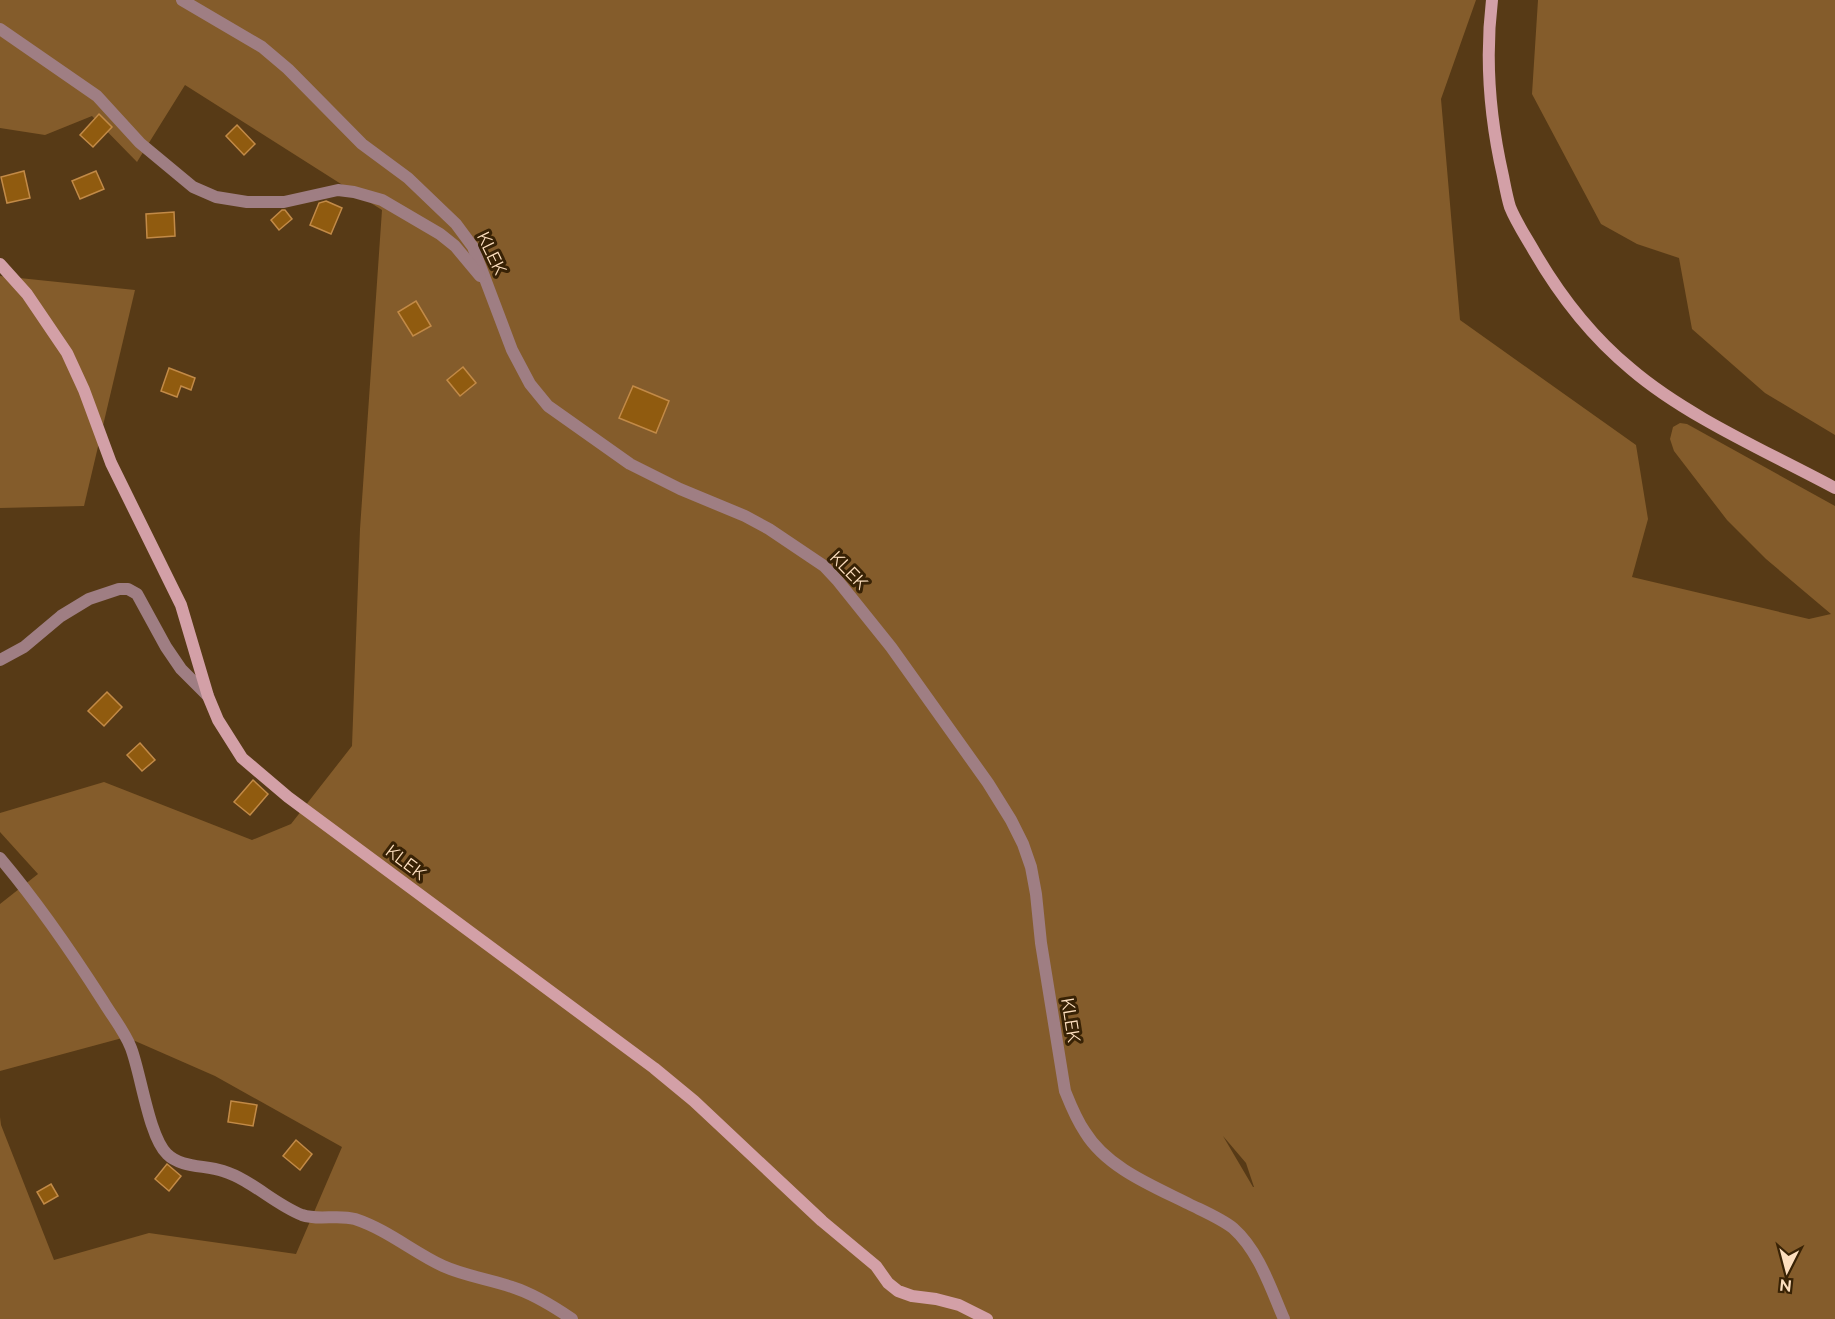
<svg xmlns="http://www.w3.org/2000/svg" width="1835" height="1319" font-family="Raleway,sans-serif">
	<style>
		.green { fill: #845c2b; fill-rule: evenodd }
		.building { fill: #905b0f; stroke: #c28a47; stroke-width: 1.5 }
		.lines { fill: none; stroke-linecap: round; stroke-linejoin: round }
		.street { stroke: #9f7e83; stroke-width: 12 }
		.secondary { stroke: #d3a0a7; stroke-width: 12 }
		.labels { text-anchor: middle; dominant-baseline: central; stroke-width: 6; stroke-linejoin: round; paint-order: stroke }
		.street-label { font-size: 18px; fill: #fddfbf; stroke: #382205 }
	</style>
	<rect width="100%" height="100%" fill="#573a16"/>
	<!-- green -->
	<g class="green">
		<path d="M0 0H1476L1441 99 1460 320 1636 445 1648 519 1632 577 1809 619 1831 614 1766 559 1727 520 1674 451 1670 439 1673 427 1680 423 1687 424 1835 506V1319H0V1117L1 1125 54 1260 149 1233 296 1254 342 1147 215 1076 126 1037 0 1071V904L38 874 0 832V813L104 782 252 840 291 824 352 746 360 529 382 210 185 85 137 162 92 116 45 135 0 128ZM1223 1136 1246 1163 1254 1187H1253Z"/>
		<path d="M1538 0H1835V435L1765 393 1692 329 1679 258 1637 244 1601 224 1532 94Z"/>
		<path d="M0 276 135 290 84 506 0 508Z"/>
	</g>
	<!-- building -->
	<g class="building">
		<path d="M99 114 112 127 93 147 80 135Z"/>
		<path d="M237 125 255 144 244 155 226 136Z"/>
		<path d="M24 171 30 198 7 203 1 177Z"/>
		<path d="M96 171 104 189 80 199 72 181Z"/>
		<path d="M326 201 342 208 331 234 310 225 319 203Z"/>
		<path d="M282 210H285L292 219 279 230 271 220Z"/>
		<path d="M174 212 175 236 147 238 146 214Z"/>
		<path d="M416 301 431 326 413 336 398 312Z"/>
		<path d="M463 367 476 383 460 396 447 380Z"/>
		<path d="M169 368 195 378 191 390 181 386 177 397 161 391Z"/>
		<path d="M633 386 669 401 656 433 619 418Z"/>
		<path d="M107 692 122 707 104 726 88 711Z"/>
		<path d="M140 743 155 760 142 771 127 755Z"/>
		<path d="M253 780 268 794 250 815 234 802Z"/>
		<path d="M231 1101 257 1105 253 1126 228 1122Z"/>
		<path d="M296 1140 312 1154 300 1170 283 1156Z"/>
		<path d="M167 1164 181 1176 169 1191 155 1179Z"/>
		<path d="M51 1184 58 1196 44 1204 37 1192Z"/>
	</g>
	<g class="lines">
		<!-- street -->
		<g class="street">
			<path d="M182 0 262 47 288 69 362 144 408 178 456 224 473 247 512 350 530 384 548 406 630 464 680 489 745 516 769 529 824 566 838 581 891 647 988 783 1011 820 1023 844 1031 867 1036 894 1041 943 1065 1091C1071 1106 1076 1119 1085 1132 1107 1168 1153 1186 1189 1204 1203 1211 1220 1218 1233 1228 1259 1251 1271 1289 1284 1319"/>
			<path d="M0 29 97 96 140 143 193 187 216 197 247 202H284L338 190 354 192 382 200 440 234 455 246 480 276"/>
			<path d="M0 660 24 647 61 616 89 599 119 589H128L137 594 166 647 181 669 208 696"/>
			<path d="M0 858C38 903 71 951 103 1001 112 1016 125 1032 131 1048 141 1074 149 1137 167 1154 181 1168 205 1165 223 1171 252 1180 274 1204 302 1215 319 1221 337 1214 355 1219 388 1230 413 1252 443 1266 465 1276 489 1279 512 1287 534 1294 553 1306 572 1319"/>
		</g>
		<!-- secondary -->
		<g class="secondary">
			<path d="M1492 0C1485 58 1490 119 1503 176 1505 186 1507 197 1510 207 1516 222 1526 237 1534 251 1560 296 1591 336 1631 369 1687 417 1770 453 1835 488"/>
			<path d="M0 264 27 294 67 353 84 390 111 463 181 605 208 696 218 720 242 758 288 797 654 1068 694 1101 822 1221 876 1266 888 1283 898 1291 912 1296 936 1299 959 1305 987 1319"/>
		</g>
	</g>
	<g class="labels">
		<!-- street labels -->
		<g class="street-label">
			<text transform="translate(492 253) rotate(64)">KLEK</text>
			<text transform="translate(849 570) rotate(46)">KLEK</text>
			<text transform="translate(406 862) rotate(37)">KLEK</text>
			<text transform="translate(1071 1020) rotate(81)">KLEK</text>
		</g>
	</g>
	<!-- north arrow -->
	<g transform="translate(1787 1271) rotate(186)" stroke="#382205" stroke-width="4.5" paint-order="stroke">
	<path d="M0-4.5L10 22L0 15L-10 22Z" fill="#fddfbf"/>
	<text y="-9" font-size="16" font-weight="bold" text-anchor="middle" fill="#fddfbf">N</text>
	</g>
</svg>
